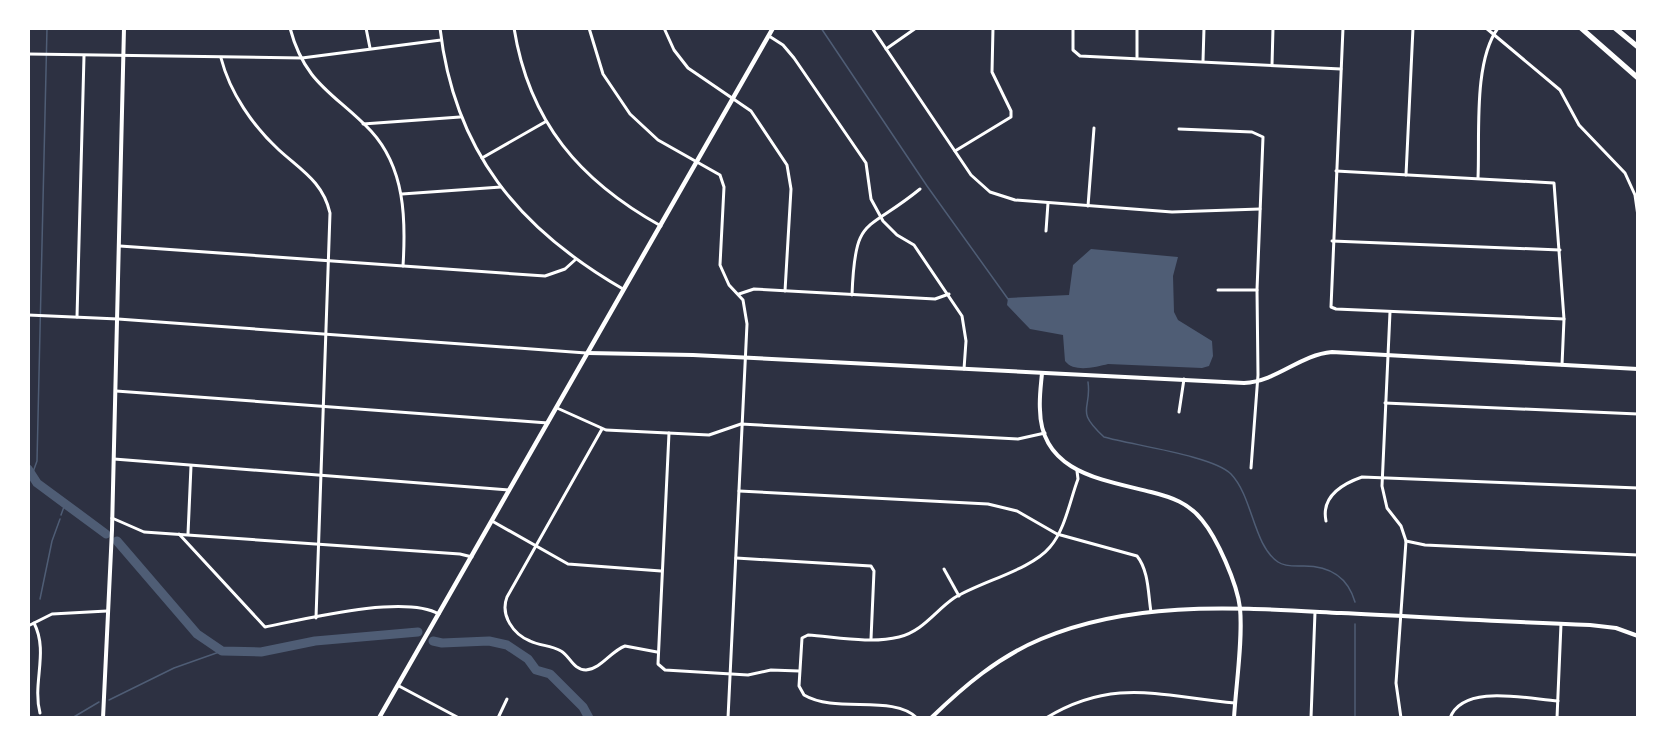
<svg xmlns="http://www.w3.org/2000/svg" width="1666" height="746" font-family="'Open Sans',sans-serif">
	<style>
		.water { fill: #4f5d75 }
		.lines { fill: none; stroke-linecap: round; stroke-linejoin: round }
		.stream { stroke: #4f5d75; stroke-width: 1.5 }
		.river { stroke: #4f5d75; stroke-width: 9 }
		.minor { stroke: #fff; stroke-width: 3 }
		.tertiary { stroke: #fff; stroke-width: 4 }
		.secondary { stroke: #fff; stroke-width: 4.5 }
		.trunk { stroke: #fff; stroke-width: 5 }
	</style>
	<rect width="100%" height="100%" fill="#2d3142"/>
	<!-- water -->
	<path class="water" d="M1091 249 1178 257 1173 276 1174 312 1178 320 1212 341 1213 356 1209 366 1202 368 1108 364C1096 367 1074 373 1065 361L1063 335 1030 329 1007 305 1008 298 1069 295 1073 265Z"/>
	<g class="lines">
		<!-- stream -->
		<g class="stream">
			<path d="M821 28 927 186 1008 299"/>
			<path d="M1088 382C1092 411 1074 409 1104 437 1132 445 1214 456 1231 474 1253 497 1253 545 1278 562 1285 567 1296 566 1304 566 1331 566 1348 578 1355 602"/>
			<path d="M33 472 37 461 47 28"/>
			<path d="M61 515 65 504"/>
			<path d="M40 599 52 541 60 519"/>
			<path d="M109 700 174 668 222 651"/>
			<path d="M72 718 99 702"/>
			<path d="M1355 718V624"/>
		</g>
		<!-- river -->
		<g class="river">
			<path d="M28 469 37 483 106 534"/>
			<path d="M117 541 197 634 222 651 261 652 315 641 418 632"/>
			<path d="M433 641 442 643 489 641 507 645 528 659 536 670 550 674 583 707 589 718"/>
		</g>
		<!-- minor -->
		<g class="minor">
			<path d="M290 28C305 85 336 94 371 131 405 168 406 219 403 266"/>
			<path d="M366 28 370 48"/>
			<path d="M440 28C454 151 519 229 623 289"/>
			<path d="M514 28C529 122 580 181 661 226"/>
			<path d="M589 28 603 74 630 114 658 140 720 175 724 187 720 265 729 285 743 300 747 324 728 718"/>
			<path d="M664 28 674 50 688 68 751 111 787 165 791 189 785 291"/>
			<path d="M872 28 971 175 990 192 1015 200 1172 212 1260 209"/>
			<path d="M1073 28V50L1080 56 1341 69"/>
			<path d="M1343 28 1331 307 1336 309 1564 319"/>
			<path d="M1486 28 1560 90 1579 125 1625 173 1635 195 1638 216"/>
			<path d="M769 36 783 45 794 58 866 163 871 199 883 221 897 235 914 245 962 316 966 341 964 369"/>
			<path d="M886 49 916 28"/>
			<path d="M28 54 302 58 441 40"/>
			<path d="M1137 57V28"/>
			<path d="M221 58C230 93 253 126 279 150 301 170 323 182 330 213L316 618"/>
			<path d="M1203 61 1204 28"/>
			<path d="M1272 65 1273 28"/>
			<path d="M363 124 460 117"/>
			<path d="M1179 129 1252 132 1263 137 1257 290 1258 375 1251 468"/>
			<path d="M955 151 1011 117V111L992 72 993 28"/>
			<path d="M482 158 545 122"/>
			<path d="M1336 171 1554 183 1564 319 1562 365"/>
			<path d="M1406 175 1413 28"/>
			<path d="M1478 178C1480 136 1473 62 1498 28"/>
			<path d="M402 194 501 187"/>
			<path d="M1088 206 1094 128"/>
			<path d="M1046 231 1048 203"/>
			<path d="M1332 241 1560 250"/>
			<path d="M120 246 545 276 565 269 575 260"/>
			<path d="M1218 290H1257"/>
			<path d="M739 294 754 289 935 299 949 294"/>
			<path d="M852 295C855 214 865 234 920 189"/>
			<path d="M1390 312 1382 486 1387 508 1401 526 1406 541 1396 683 1401 718"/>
			<path d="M28 315 118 319 586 353"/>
			<path d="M77 317 84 56"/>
			<path d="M116 391 548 423"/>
			<path d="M1385 403 1638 414"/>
			<path d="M557 408 606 430 709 435 741 424 1018 439 1045 433"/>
			<path d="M1179 412 1184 379"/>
			<path d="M602 429 507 597C500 615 513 634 530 641 540 646 551 645 561 651 570 656 573 670 586 670 601 669 611 651 625 646L657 652"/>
			<path d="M669 433 658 664 665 670 748 675 771 670 799 671"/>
			<path d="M114 459 509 490"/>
			<path d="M739 491 988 504 1017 511 1057 534 1137 556C1149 571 1148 594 1151 612"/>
			<path d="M112 518 144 532 460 554 472 557"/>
			<path d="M492 521 568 564 661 571"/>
			<path d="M1326 521C1321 497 1342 484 1362 477L1638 488"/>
			<path d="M179 534 265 627C305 619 404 594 439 614"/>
			<path d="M188 534 191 466"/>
			<path d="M1406 541 1425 545 1638 555"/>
			<path d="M736 558 871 566 874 571 871 639"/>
			<path d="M944 569 959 596"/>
			<path d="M34 623C49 652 32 683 40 713"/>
			<path d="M28 626 52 614 107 611"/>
			<path d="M399 686 459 718"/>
			<path d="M498 718 507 699"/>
			<path d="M917 718C893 694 836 714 804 695L799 686 802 638 808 635C836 637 871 644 899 637 923 631 935 611 954 598 982 581 1031 570 1050 547 1065 530 1070 500 1078 479L1077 471"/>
			<path d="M1046 718C1115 676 1163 697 1235 703"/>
			<path d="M1311 718 1315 612"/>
			<path d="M1450 718C1463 683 1528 699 1558 701"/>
			<path d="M1557 718 1561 624"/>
		</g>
		<!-- tertiary -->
		<g class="tertiary">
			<path d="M588 353 693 355 1244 383C1278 381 1299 355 1332 352L1638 369"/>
			<path d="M1042 373C1041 385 1039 398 1040 410 1041 473 1104 480 1151 492 1171 497 1189 503 1202 520 1217 538 1237 583 1240 608 1243 640 1236 684 1234 718"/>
			<path d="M103 718 112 530 124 28"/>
			<path d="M931 718C964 686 998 657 1041 639 1135 599 1241 608 1341 613 1424 617 1507 622 1590 625L1616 628 1638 636"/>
		</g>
		<!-- secondary -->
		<path class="secondary" d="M379 718 773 28"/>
		<!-- trunk -->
		<g class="trunk">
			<path d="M1581 28 1638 78"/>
			<path d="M1615 28 1638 47"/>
		</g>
	</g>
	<!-- border -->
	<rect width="1666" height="746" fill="none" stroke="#ffffff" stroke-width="60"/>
</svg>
